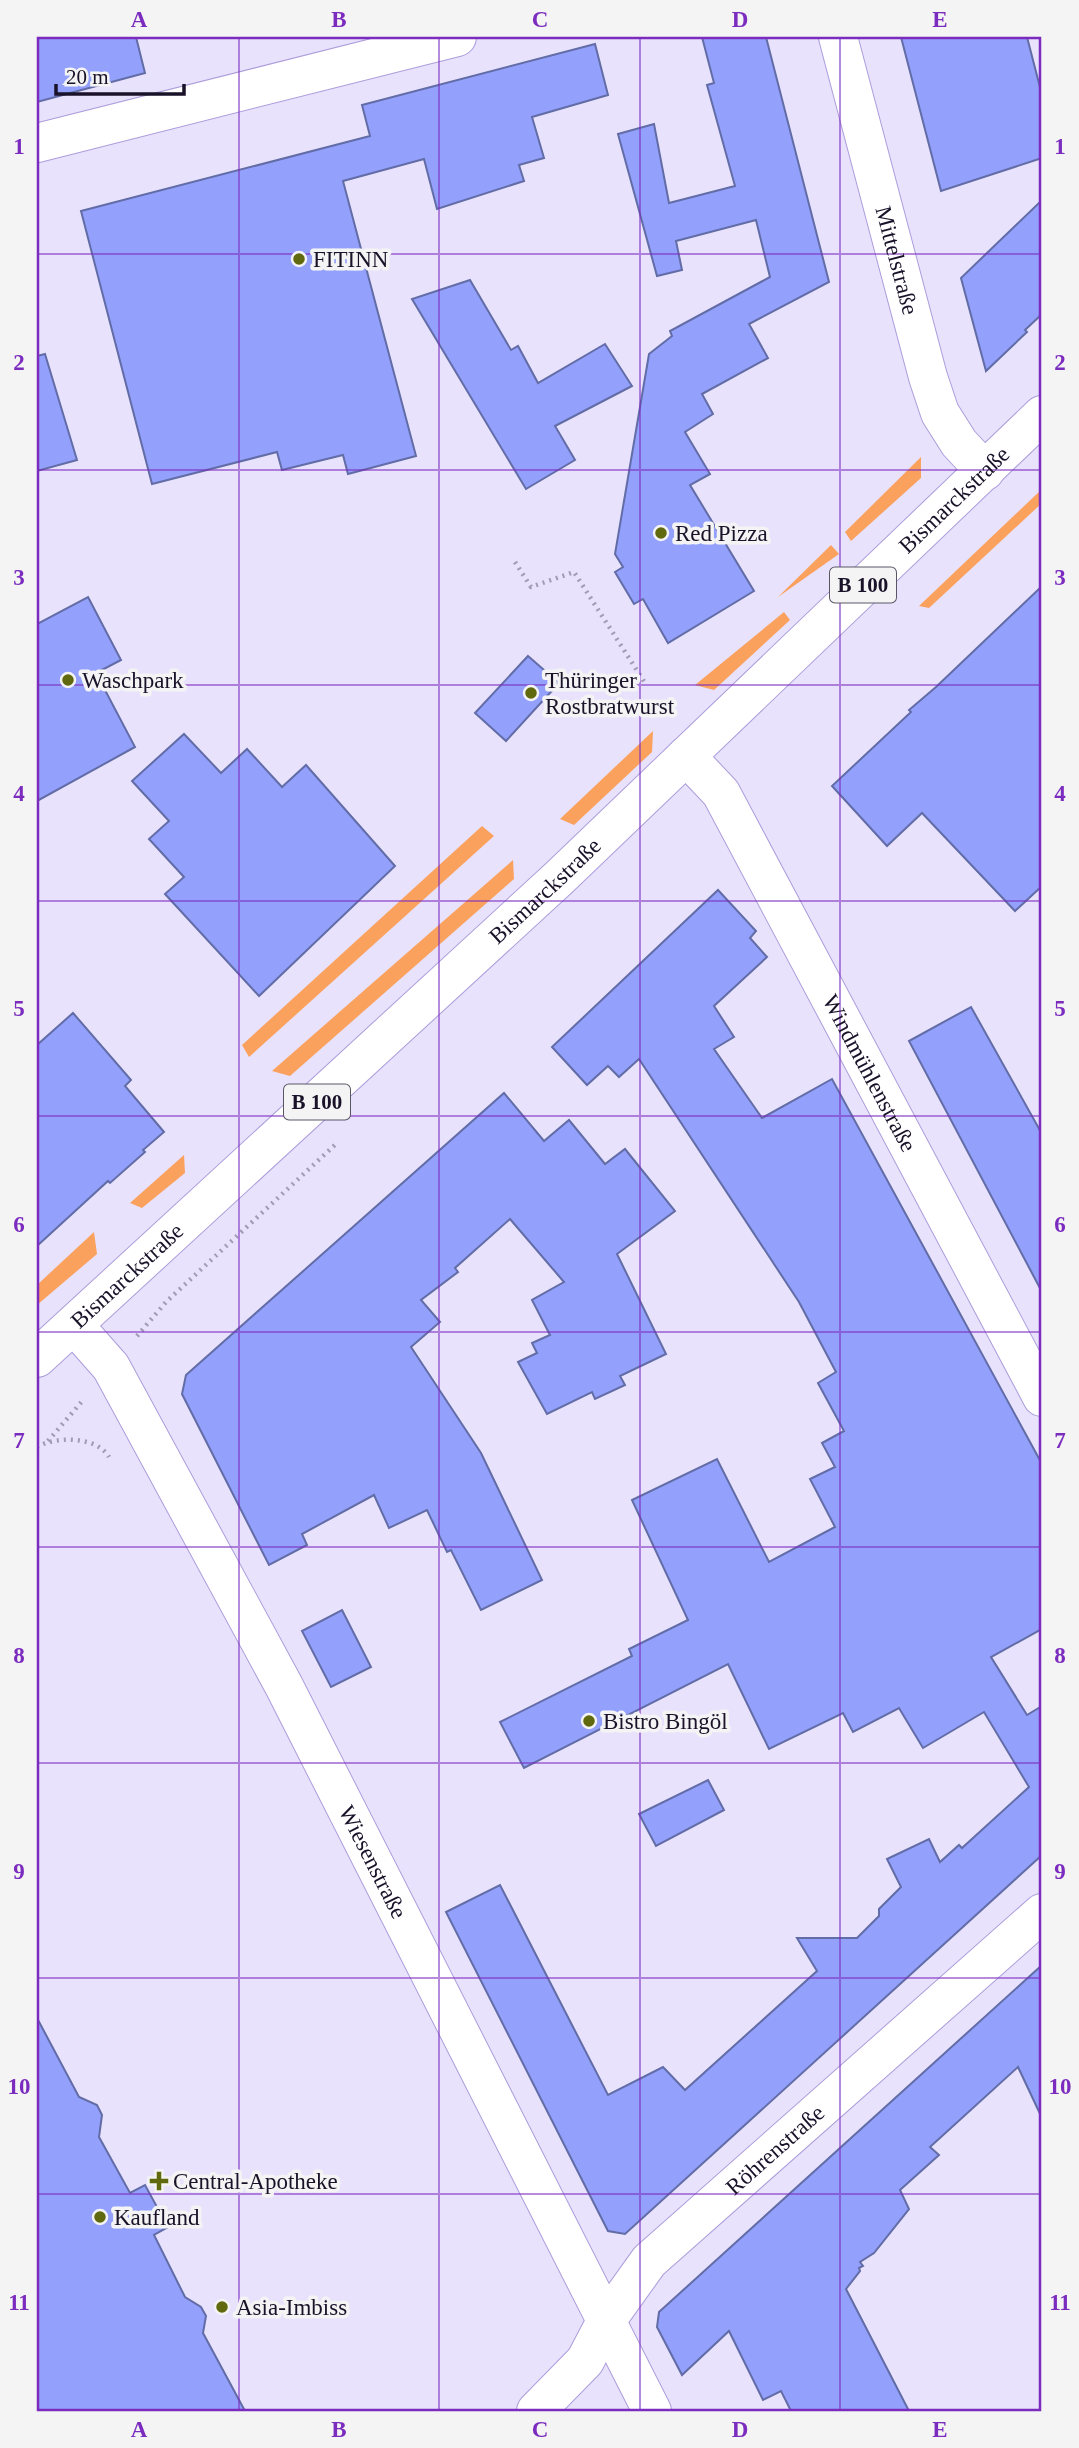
<svg xmlns="http://www.w3.org/2000/svg" width="1079" height="2448" font-family="Georgia,serif">
	<style>
		.green { fill: #fba15e }
		.building { fill: #93a1fc; stroke: #626ca6; stroke-width: 2 }
		.lines { fill: none; stroke-linecap: round; stroke-linejoin: round }
		.street-casing { stroke: #ad9ddb; stroke-width: 40 }
		.primary-casing { stroke: #ad9ddb; stroke-width: 40 }
		.path { stroke: #a19bb5; stroke-width: 4.5; stroke-dasharray: 2 5; stroke-linecap: butt }
		.street { stroke: #fff; stroke-width: 38 }
		.primary { stroke: #fff; stroke-width: 38 }
		.grid { fill: none; stroke: #7b2cbf; stroke-width: 2; stroke-opacity: 0.55 }
		.poi-dot { fill: #60690e; stroke: #f4f4f4; stroke-width: 2.5 }
		.labels { text-anchor: middle; dominant-baseline: central; stroke-width: 7; stroke-linejoin: round; paint-order: stroke }
		.shield { fill: #f4f4f4; stroke: #5b5666; stroke-width: 2 }
		.shield-label { font-size: 21px; font-weight: bold; fill: #191229 }
		.poi-label { font-size: 23px; fill: #191229; stroke: #f4f4f4; text-anchor: start }
		.street-label { font-size: 23px; fill: #191229; stroke: #f4f4f4 }
		.neatline { fill: none; stroke: #7b2cbf; stroke-width: 2.5 }
		.grid-label { font-size: 23px; text-anchor: middle; font-weight: bold; fill: #7b2cbf }
	</style>
	<rect width="100%" height="100%" fill="#e8e2fd"/>
	<!-- green -->
	<g class="green">
		<path d="M921 457V478L851 541 845 532Z"/>
		<path d="M1042 489V503L929 608 919 606Z"/>
		<path d="M831 545 839 554 778 597Z"/>
		<path d="M784 612 790 620 714 690 695 685Z"/>
		<path d="M653 731 652 752 574 825 560 819Z"/>
		<path d="M482 826 494 836 249 1057 242 1045Z"/>
		<path d="M513 860 514 879 290 1076 272 1071Z"/>
		<path d="M184 1155 185 1173 142 1208 130 1203Z"/>
		<path d="M94 1232 97 1254 37 1305V1285Z"/>
	</g>
	<!-- building -->
	<g class="building">
		<path d="M37 37H136L145 73 37 102Z"/>
		<path d="M702 37H766L829 282 749 324 768 358 702 394 713 414 685 432 710 474 690 485 754 591 668 643 643 599 634 604 615 572 623 567 615 554 649 354 672 336 670 331 770 277 756 220 676 241 682 270 657 276 618 134 654 124 669 203 735 186 707 85 714 83Z"/>
		<path d="M901 37H1027L1042 95V158L941 191Z"/>
		<path d="M595 44 608 95 532 117 544 158 519 165 524 181 437 209 424 159 343 181 416 456 348 474 343 455 282 470 277 452 152 484 81 211 370 136 362 105Z"/>
		<path d="M1042 200V314L1025 330 1027 332 986 371 961 278Z"/>
		<path d="M470 280 511 350 518 346 538 383 605 344 632 386 555 426 575 460 526 489 412 299Z"/>
		<path d="M45 354 77 460 37 471V356Z"/>
		<path d="M1042 586V886L1015 911 922 813 887 846 832 786 911 712 909 710 936 687Z"/>
		<path d="M88 597 121 660 96 673 135 747 37 801V624Z"/>
		<path d="M528 656 559 683 506 741 475 713Z"/>
		<path d="M184 734 221 773 247 749 282 787 306 765 395 866 259 996 165 894 184 877 149 839 169 821 132 781Z"/>
		<path d="M718 890 756 931 750 938 767 957 714 1006 734 1037 714 1049 762 1118 832 1079 1042 1464V1629L991 1657 1027 1715 1042 1706V1855L625 2234 608 2231 446 1912 500 1885 608 2095 663 2067 685 2090 817 1971 797 1938H857L879 1916V1909L901 1887 887 1859 929 1839 940 1862 959 1845 962 1848 1029 1787 984 1712 923 1748 899 1708 853 1732 843 1713 769 1749 728 1664 524 1768 500 1722 632 1656 629 1649 688 1620 632 1500 717 1459 769 1562 835 1527 810 1479 835 1467 822 1443 844 1431 818 1383 836 1372 799 1302 639 1059 619 1077 608 1066 587 1085 552 1047Z"/>
		<path d="M971 1007 1042 1134V1292L909 1041Z"/>
		<path d="M73 1013 131 1080 125 1086 164 1132 143 1150 145 1152 110 1183 108 1181 37 1246V1045Z"/>
		<path d="M504 1093 544 1141 569 1120 605 1164 625 1149 675 1211 617 1254 666 1354 620 1376 625 1385 595 1399 592 1392 547 1414 518 1362 537 1353 532 1343 550 1335 532 1300 564 1282 510 1219 455 1268 458 1272 421 1300 440 1322 411 1347 481 1453 542 1580 481 1610 451 1550 447 1552 427 1510 389 1528 374 1495 302 1534 307 1545 269 1565 182 1394 186 1375Z"/>
		<path d="M342 1610 371 1667 331 1687 302 1631Z"/>
		<path d="M708 1780 724 1810 656 1846 639 1814Z"/>
		<path d="M1042 1965V2118L1018 2067 930 2147 939 2155 900 2190 909 2209 874 2253 860 2262 863 2266 859 2268 860 2271 846 2289 909 2411H791L781 2391 763 2400 729 2331 682 2375 657 2327 659 2312Z"/>
		<path d="M37 2018 79 2097 97 2105 102 2115 99 2137 130 2193 145 2185 168 2227 154 2235 185 2297 201 2307 206 2316 203 2333 245 2411H37Z"/>
	</g>
	<g class="lines">
		<defs>
			<g id="street">
				<path id="s1" d="M838 37 928 377 940 413 959 443 985 471"/>
				<path d="M37 143 457 37"/>
				<path id="s2" d="M686 756 721 793 1042 1397"/>
				<path id="s3" d="M74 1325 111 1367 284 1686 652 2411"/>
				<path id="s4" d="M536 2411 585 2361 606 2321 649 2261 1042 1913"/>
			</g>
			<g id="primary">
				<path id="s5" d="M37 1358 559 878 1042 415"/>
			</g>
		</defs>
		<!-- street casing -->
		<use href="#street" class="street-casing"/>
		<!-- primary casing -->
		<use href="#primary" class="primary-casing"/>
		<!-- path -->
		<g class="path">
			<path d="M515 562 531 587 574 572 645 683"/>
			<path d="M137 1336 166 1302 337 1143"/>
			<path d="M48 1441 84 1399"/>
			<path d="M37 1447C55 1436 97 1436 109 1457"/>
		</g>
		<!-- street -->
		<use href="#street" class="street"/>
		<!-- primary -->
		<use href="#primary" class="primary"/>
	</g>
	<!-- grid -->
	<path class="grid" d="M239 37V2411M439 37V2411M640 37V2411M840 37V2411M37 254H1042M37 470H1042M37 685H1042M37 901H1042M37 1116H1042M37 1332H1042M37 1547H1042M37 1763H1042M37 1978H1042M37 2194H1042"/>
	<!-- markers -->
	<g class="poi-dot">
		<circle cx="299" cy="259" r="7"/>
		<circle cx="661" cy="533" r="7"/>
		<circle cx="68" cy="680" r="7"/>
		<circle cx="531" cy="693" r="7"/>
		<circle cx="589" cy="1721" r="7"/>
		<path d="M155.5 2170.5h7v7h7v7h-7v7h-7v-7h-7v-7h7z"/>
		<circle cx="100" cy="2217" r="7"/>
		<circle cx="222" cy="2307" r="7"/>
	</g>
	<g class="labels">
		<!-- shield labels -->
		<g class="shield">
			<rect x="830" y="567.5" width="66" height="35" rx="5"/>
			<rect x="284" y="1084.5" width="66" height="35" rx="5"/>
		</g>
		<g class="shield-label">
			<text x="863" y="585">B 100</text>
			<text x="317" y="1102">B 100</text>
		</g>
		<!-- poi labels -->
		<g class="poi-label">
			<text x="313" y="259">FITINN</text>
			<text x="675" y="533">Red Pizza</text>
			<text x="82" y="680">Waschpark</text>
			<text x="545" y="680">Thüringer<tspan x="545" dy="26">Rostbratwurst</tspan></text>
			<text x="603" y="1721">Bistro Bingöl</text>
			<text x="173" y="2181">Central-Apotheke</text>
			<text x="114" y="2217">Kaufland</text>
			<text x="236" y="2307">Asia-Imbiss</text>
		</g>
		<!-- street labels -->
		<g class="street-label">
			<text stroke="none"><textPath href="#s1" startOffset="231">Mittelstraße</textPath></text>
			<text stroke="none"><textPath href="#s5" startOffset="1256">Bismarckstraße</textPath></text>
			<text stroke="none"><textPath href="#s5" startOffset="690">Bismarckstraße</textPath></text>
			<text stroke="none"><textPath href="#s2" startOffset="368">Windmühlenstraße</textPath></text>
			<text stroke="none"><textPath href="#s5" startOffset="122">Bismarckstraße</textPath></text>
			<text stroke="none"><textPath href="#s3" startOffset="616">Wiesenstraße</textPath></text>
			<text stroke="none"><textPath href="#s4" startOffset="357">Röhrenstraße</textPath></text>
		</g>
	</g>
	<!-- border -->
	<rect width="1079" height="2448" fill="none" stroke="#f4f4f4" stroke-width="77"/>
	<!-- scale -->
	<path d="M56 84v10h128v-10" fill="none" stroke="#191229" stroke-width="3.5"/>
	<text x="66" y="84" font-size="21" fill="#191229" stroke="#f4f4f4" stroke-width="5" paint-order="stroke">20 m</text>
	<rect x="38" y="38" width="1002" height="2372" class="neatline"/>
	<g class="grid-label">
		<text x="139" y="27">A</text>
		<text x="339" y="27">B</text>
		<text x="540" y="27">C</text>
		<text x="740" y="27">D</text>
		<text x="940" y="27">E</text>
		<text x="19" y="154">1</text>
		<text x="1060" y="154">1</text>
		<text x="19" y="370">2</text>
		<text x="1060" y="370">2</text>
		<text x="19" y="585">3</text>
		<text x="1060" y="585">3</text>
		<text x="19" y="801">4</text>
		<text x="1060" y="801">4</text>
		<text x="19" y="1016">5</text>
		<text x="1060" y="1016">5</text>
		<text x="19" y="1232">6</text>
		<text x="1060" y="1232">6</text>
		<text x="19" y="1448">7</text>
		<text x="1060" y="1448">7</text>
		<text x="19" y="1663">8</text>
		<text x="1060" y="1663">8</text>
		<text x="19" y="1879">9</text>
		<text x="1060" y="1879">9</text>
		<text x="19" y="2094">10</text>
		<text x="1060" y="2094">10</text>
		<text x="19" y="2310">11</text>
		<text x="1060" y="2310">11</text>
		<text x="139" y="2437">A</text>
		<text x="339" y="2437">B</text>
		<text x="540" y="2437">C</text>
		<text x="740" y="2437">D</text>
		<text x="940" y="2437">E</text>
	</g>
</svg>
